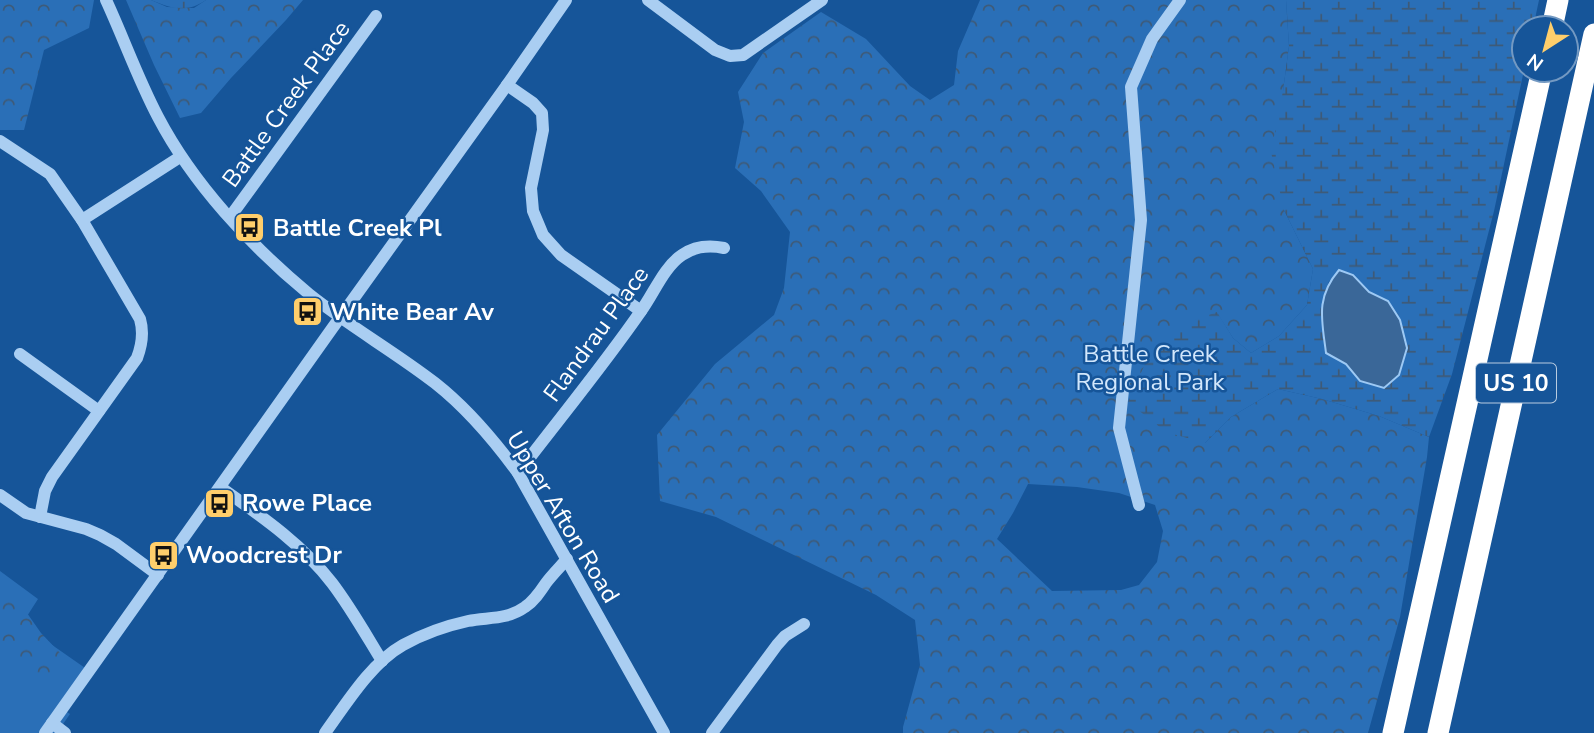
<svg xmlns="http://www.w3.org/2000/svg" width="1594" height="733" font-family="'Nunito Sans',sans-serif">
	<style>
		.green { fill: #2a6fb7 }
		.forest { fill: url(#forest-crowns); fill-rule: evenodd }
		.wetland { fill: url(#wetland-marsh); fill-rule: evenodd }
		.water { fill: #3a6798; stroke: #9dc9f4; stroke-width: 2 }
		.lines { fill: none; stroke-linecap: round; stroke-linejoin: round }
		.minor { stroke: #aacef2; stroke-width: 12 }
		.highway { stroke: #fff; stroke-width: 21 }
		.labels { text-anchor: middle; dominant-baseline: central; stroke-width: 5; stroke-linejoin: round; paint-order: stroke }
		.shield { fill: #165599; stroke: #b9cce0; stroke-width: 2 }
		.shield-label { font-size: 23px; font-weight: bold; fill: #fff }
		.street-label { font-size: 24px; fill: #fff; stroke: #165599 }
		.poi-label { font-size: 24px; font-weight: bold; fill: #fff; stroke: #165599; text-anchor: start }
		.park-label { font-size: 24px; fill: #d2e7fc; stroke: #165599 }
	</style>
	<defs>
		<pattern id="forest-crowns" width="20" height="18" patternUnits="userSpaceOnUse" patternTransform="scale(1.75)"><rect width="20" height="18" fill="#2a6fb7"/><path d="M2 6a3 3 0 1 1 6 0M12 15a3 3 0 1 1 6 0" fill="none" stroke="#3e5a77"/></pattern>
		<pattern id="wetland-marsh" width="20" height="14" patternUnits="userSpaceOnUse" patternTransform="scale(1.75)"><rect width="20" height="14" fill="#2a6fb7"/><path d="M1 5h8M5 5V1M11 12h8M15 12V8" fill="none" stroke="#3e5a77"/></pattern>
	</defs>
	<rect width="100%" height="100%" fill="#165599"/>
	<!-- green -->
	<path class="green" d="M0 571 38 599 22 624 88 670 61 708 70 714 57 733H0Z"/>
	<!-- forest -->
	<g class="forest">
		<path d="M0 0H94L89 28 44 50 24 130H0Z"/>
		<path d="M126 0H151L167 7 194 8 206 0H303L286 20 231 78 201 113 180 118 154 65Z"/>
		<path d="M980 0H1286L1289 46 1283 91 1284 210 1313 269 1307 305 1279 336 1251 353 1233 338 1217 313 1205 443 1231 417 1278 389 1322 399 1379 416 1429 437 1427 457 1400 617 1368 733H903V727L920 665 915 620 876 595 716 517 660 501 657 435 715 364 774 315 784 288 790 232 761 191 735 168 744 122 738 92 763 53 821 12 866 39 910 86 930 100 954 85 958 51ZM1028 484 1077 487 1119 493 1155 505 1163 531 1157 562 1139 585 1121 590 1052 591 997 539 1013 513Z"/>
		<path d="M0 585 15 596 41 633 61 654 55 673 29 674 0 660Z"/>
	</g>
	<!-- wetland -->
	<g class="wetland">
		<path d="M151 0H206C187 13 172 9 151 0Z"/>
		<path d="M1286 0H1539L1533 28H1524V70L1494 211 1452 374 1429 437 1379 416 1322 399 1278 389 1231 417 1205 443 1166 432 1128 402 1148 357 1183 324 1217 312 1233 338 1251 353 1279 336 1307 305 1313 269 1284 210 1271 152 1283 91 1289 46ZM1353 275 1369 292 1388 301 1360 381 1346 364 1326 353 1321 308 1329 281Z"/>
	</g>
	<!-- water -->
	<path class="water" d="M1339 270 1353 275 1369 292 1388 301 1400 320 1407 348 1399 375 1384 388 1360 381 1346 364 1326 353C1322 320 1315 298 1339 270Z"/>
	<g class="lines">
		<!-- minor -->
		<g class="minor">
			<path d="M106 0C124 39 138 79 158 117 193 184 251 246 309 294 349 326 395 352 435 383 468 409 494 440 518 473L664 733"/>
			<path d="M648 0 715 50 730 56 743 55 822 0"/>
			<path d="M507 85 533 103 542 113 543 130 531 188 533 211 543 235 561 255 641 311"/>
			<path d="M0 141 50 174 82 220 140 319C144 333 142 345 137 358L52 477 45 491 40 517"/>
			<path d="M230 217 376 16"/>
			<path d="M82 220 180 157"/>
			<path d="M20 354 99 411"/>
			<path d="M518 473C559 419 603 366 641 311 654 293 664 267 682 255 695 246 709 245 724 248"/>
			<path d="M220 487C261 516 302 544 332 583 351 608 366 635 382 661"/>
			<path d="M0 495 26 513 86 529 100 535 116 544 158 575"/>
			<path d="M1139 505 1119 428 1141 220 1131 87 1152 39 1180 0"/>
			<path d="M52 723 65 733"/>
			<path d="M45 733 331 330 507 85 566 0"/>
			<path d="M325 733C346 704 371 663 403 645 423 634 445 626 468 621 488 617 507 620 525 607 534 601 540 592 546 583 552 575 560 567 567 559"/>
			<path d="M712 733 777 645 785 636 804 624"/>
		</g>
		<!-- highway -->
		<g class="highway">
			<path d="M1552 28 1558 0"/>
			<path d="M1393 733 1542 70"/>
			<path d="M1438 733 1594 34"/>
		</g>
	</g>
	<!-- icons -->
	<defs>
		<symbol id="bus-square" viewBox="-11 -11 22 22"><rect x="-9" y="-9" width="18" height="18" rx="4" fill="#ffce6b" stroke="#165599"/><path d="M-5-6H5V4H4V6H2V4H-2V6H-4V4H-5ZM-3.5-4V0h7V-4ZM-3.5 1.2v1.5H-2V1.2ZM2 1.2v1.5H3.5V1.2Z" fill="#111"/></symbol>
	</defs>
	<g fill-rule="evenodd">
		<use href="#bus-square" x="232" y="210" width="35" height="35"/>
		<use href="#bus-square" x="290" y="294" width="35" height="35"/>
		<use href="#bus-square" x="202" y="486" width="35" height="35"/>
		<use href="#bus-square" x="146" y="538" width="35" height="35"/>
	</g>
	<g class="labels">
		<!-- shield labels -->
		<rect class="shield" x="1476" y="363.5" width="80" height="39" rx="5"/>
		<g class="shield-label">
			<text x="1516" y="383">US 10</text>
		</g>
		<!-- street labels -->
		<g class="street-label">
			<text transform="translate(286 104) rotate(-54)">Battle Creek Place</text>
			<text transform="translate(596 334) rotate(-54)">Flandrau Place</text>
			<text transform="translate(563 517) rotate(59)">Upper Afton Road</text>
		</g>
		<!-- poi labels -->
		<g class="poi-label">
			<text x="273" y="228">Battle Creek Pl</text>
			<text x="330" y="312">White Bear Av</text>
			<text x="242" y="503">Rowe Place</text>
			<text x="186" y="555">Woodcrest Dr</text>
		</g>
		<!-- park labels -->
		<g class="park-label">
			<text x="1150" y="354">Battle Creek<tspan x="1150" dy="28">Regional Park</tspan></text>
		</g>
	</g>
	<!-- north arrow -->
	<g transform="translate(1545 49) rotate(216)"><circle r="33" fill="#165599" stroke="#7399c2" stroke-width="2"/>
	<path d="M0-5L12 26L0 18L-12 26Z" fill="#ffce6b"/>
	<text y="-10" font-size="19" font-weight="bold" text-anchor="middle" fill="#ffffff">N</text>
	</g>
</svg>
